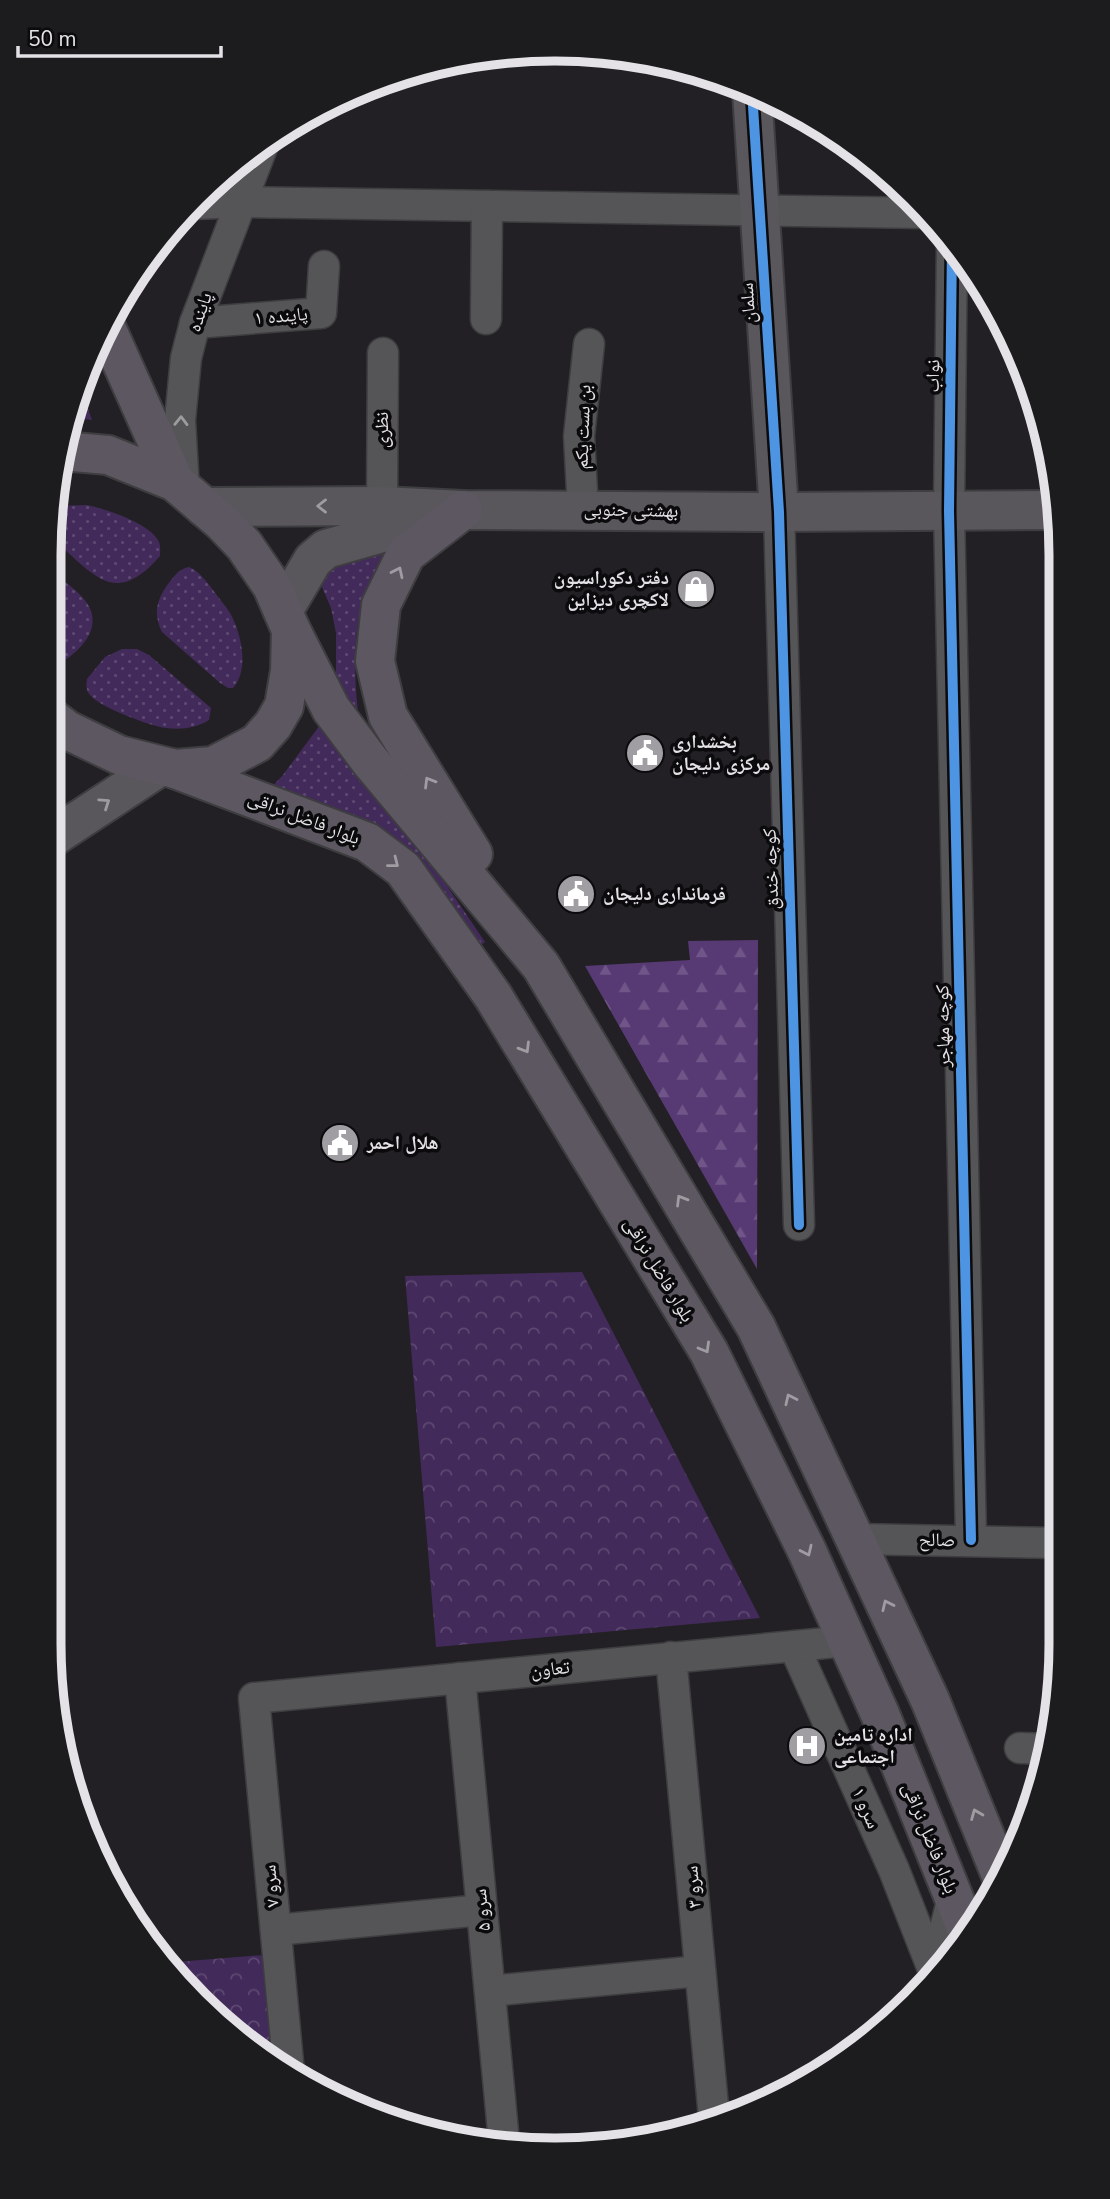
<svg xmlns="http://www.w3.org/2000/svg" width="1110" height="2199" font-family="'Nunito Sans','Noto Naskh Arabic',sans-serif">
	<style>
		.grass { fill: url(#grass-dots) }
		.forest { fill: url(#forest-firs) }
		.park { fill: url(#park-crowns) }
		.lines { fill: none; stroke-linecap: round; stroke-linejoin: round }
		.street-casing { stroke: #3e3d40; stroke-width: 33 }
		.secondary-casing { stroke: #3e3d40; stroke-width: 42 }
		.primary-casing { stroke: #3e3d40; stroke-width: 42 }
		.street { stroke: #555456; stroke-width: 30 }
		.secondary { stroke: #59575c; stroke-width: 38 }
		.primary { stroke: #5c5760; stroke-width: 38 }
		.cycleway-casing { stroke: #0b0a0c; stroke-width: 15 }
		.cycleway { stroke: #4d94e3; stroke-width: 10 }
		.oneway { stroke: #9c9b9e }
		.oneway2 { stroke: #9e9ca1 }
		.oneway3 { stroke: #a09ca3 }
		.labels { text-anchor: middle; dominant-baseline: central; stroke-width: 7; stroke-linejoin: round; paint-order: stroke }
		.street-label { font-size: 19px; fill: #e4e2e6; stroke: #0b0a0c }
		.poi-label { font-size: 19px; font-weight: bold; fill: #e4e2e6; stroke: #0b0a0c; text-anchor: start }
		.rim { fill: none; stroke: #e4e2e6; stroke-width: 9 }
	</style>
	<defs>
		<pattern id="grass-dots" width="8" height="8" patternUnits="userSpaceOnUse" patternTransform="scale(1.75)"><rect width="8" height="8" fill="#422a5a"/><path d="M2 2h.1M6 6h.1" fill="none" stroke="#5d4972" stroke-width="1.8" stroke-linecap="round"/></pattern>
		<pattern id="forest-firs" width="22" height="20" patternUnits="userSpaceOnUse" patternTransform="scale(1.75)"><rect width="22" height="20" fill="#573974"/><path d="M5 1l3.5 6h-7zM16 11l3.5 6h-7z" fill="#6f5588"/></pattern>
		<pattern id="park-crowns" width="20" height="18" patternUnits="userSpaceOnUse" patternTransform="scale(1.75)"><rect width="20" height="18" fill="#422a5a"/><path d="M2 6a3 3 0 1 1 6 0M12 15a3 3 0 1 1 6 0" fill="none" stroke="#5d4972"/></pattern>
	</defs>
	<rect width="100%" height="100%" fill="#222024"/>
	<!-- grass -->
	<g class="grass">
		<path d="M80 387 92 420 69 417Z"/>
		<path d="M87 505C106 509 148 523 158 540 161 545 160 550 160 556 113 610 93 572 50 537L53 506Z"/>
		<path d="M402 545C390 562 374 580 365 598 352 623 354 695 360 722L336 689V633L331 608 322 587 320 573 326 562Z"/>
		<path d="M189 567C199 571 206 581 213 590 218 597 225 605 230 613 241 632 250 670 233 688H228L220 683 162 632C152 611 158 597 171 580 177 573 180 569 189 567Z"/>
		<path d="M50 570C62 580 78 590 87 603 104 629 79 652 59 664L50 663Z"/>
		<path d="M122 649H137L149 655 211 708 209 720C196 728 181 730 166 728 150 726 99 707 90 695 86 690 86 686 87 679L105 657Z"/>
		<path d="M320 725 424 852 485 942 477 948 267 792 283 775Z"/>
	</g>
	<!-- forest -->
	<path class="forest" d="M758 940 757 1269 585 966 690 960 688 941Z"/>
	<!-- park -->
	<g class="park">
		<path d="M582 1272 760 1618 436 1647 405 1276Z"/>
		<path d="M263 1955 272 2061 221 2024 164 1963Z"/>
	</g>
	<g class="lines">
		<defs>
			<g id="street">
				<path d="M194 204 243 202 923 213"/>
				<path d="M952 242 949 511 971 1540"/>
				<path d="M486 319 487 206"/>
				<path d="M195 323 321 313 324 266"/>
				<path d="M184 489 180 420 186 358 195 323 263 145"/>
				<path d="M382 506 383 353"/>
				<path d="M583 510 579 436 589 344"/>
				<path d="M779 512 799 1225"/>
				<path d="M857 1539 1060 1543"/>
				<path d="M794 1646 894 1870 934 1972"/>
				<path d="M671 1657 714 2117"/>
				<path d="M460 1678 504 2142"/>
				<path d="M1020 1748 1048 1749"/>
				<path d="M276 1930 482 1910"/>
				<path d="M934 1973 953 1897"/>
				<path d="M490 1991 700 1971"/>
				<path d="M289 2073 254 1698 847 1641"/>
			</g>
			<g id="secondary">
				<path d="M752 91 779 512"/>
				<path d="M204 507 382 506 463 510 779 512 1057 510"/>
				<path d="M283 611 313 560 326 549 431 519"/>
				<path d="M50 839 161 766"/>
			</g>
			<g id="primary">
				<path d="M105 325 175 482"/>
				<path d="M463 510 406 554 381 605 375 661 388 716 473 854"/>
				<path d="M291 630 331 709 370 761 541 966 756 1327 930 1700 1002 1878"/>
				<path d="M50 717 67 730 119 755 175 769 213 766 257 743 273 725 284 706 290 671 291 630 272 586 244 545 222 522 175 482 108 455 62 451"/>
				<path d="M175 769 367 842 403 869 493 996 709 1352 807 1551 880 1714 966 1928"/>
			</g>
		</defs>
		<!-- street casing -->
		<use href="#street" class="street-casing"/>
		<!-- secondary casing -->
		<use href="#secondary" class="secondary-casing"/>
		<!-- primary casing -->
		<use href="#primary" class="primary-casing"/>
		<!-- street -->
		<use href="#street" class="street"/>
		<!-- secondary -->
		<use href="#secondary" class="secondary"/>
		<!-- primary -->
		<use href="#primary" class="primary"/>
		<defs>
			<g id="cycleway">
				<path d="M752 91 779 512 799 1225"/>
				<path d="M952 242 949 511 971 1540"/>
			</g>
		</defs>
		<!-- cycleway casing -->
		<use href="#cycleway" class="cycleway-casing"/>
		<!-- cycleway -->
		<use href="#cycleway" class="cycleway"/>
	</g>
	<!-- one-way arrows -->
	<defs><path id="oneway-chevron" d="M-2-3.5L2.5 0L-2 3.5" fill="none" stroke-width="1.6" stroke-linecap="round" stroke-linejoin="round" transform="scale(1.75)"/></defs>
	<use class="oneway" href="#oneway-chevron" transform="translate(181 421) rotate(-89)"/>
	<g class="oneway2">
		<use href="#oneway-chevron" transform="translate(322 506) rotate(-180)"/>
		<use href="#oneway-chevron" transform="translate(105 803) rotate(-34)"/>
	</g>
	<g class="oneway3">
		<use href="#oneway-chevron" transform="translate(398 572) rotate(-64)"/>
		<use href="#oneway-chevron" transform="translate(429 782) rotate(-121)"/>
		<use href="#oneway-chevron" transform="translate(394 863) rotate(38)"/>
		<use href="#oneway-chevron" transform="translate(525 1048) rotate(59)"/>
		<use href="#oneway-chevron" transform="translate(681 1200) rotate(-121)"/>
		<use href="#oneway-chevron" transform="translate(705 1348) rotate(60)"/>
		<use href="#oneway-chevron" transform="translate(790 1399) rotate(-115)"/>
		<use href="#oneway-chevron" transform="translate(807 1551) rotate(65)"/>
		<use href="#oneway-chevron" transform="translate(887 1605) rotate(-115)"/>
		<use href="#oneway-chevron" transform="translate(976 1814) rotate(-112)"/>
	</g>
	<!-- icons -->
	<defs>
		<symbol id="shop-disc" viewBox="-11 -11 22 22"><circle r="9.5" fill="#a09ea2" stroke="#0b0a0c"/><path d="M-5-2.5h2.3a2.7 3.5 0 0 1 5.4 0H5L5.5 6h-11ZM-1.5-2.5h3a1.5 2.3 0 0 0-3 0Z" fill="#fff"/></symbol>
		<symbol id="civic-disc" viewBox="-11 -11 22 22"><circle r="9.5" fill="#a09ea2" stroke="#0b0a0c"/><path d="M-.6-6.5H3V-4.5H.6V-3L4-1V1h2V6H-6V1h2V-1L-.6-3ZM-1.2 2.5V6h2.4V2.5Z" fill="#fff"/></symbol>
		<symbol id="hospital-disc" viewBox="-11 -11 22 22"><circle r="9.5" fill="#a09ea2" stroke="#0b0a0c"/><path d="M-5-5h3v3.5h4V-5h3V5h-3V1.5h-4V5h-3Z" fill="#fff"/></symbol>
	</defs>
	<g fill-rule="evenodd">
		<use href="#shop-disc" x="674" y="567" width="44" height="44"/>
		<use href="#civic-disc" x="623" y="731" width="44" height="44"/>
		<use href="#civic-disc" x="554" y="872" width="44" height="44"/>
		<use href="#civic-disc" x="318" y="1121" width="44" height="44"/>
		<use href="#hospital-disc" x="785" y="1724" width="44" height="44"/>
	</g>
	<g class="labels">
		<!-- street labels -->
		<g class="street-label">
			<text transform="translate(748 303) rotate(-94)">سلمان</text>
			<text transform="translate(200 312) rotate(-71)">پاینده</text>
			<text transform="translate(281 316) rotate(-5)">پاینده ۱</text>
			<text transform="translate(933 376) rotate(-89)">نواب</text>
			<text transform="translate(583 427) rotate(-88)">بن بست یکم</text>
			<text transform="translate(382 430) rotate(-90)">نظری</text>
			<text transform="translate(631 510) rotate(1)">بهشتی جنوبی</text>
			<text transform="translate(304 818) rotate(21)">بلوار فاضل نراقی</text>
			<text transform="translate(771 869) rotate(-92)">کوچه خندق</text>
			<text transform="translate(943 1026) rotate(-91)">کوچه مهاجر</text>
			<text transform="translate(659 1270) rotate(59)">بلوار فاضل نراقی</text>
			<text transform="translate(937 1540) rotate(1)">صالح</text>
			<text transform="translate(550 1669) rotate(-6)">تعاون</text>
			<text transform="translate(866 1808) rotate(66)">سرو ۱</text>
			<text transform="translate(930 1838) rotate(68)">بلوار فاضل نراقی</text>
			<text transform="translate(271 1886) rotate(-95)">سرو ۷</text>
			<text transform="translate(693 1887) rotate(-95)">سرو ۳</text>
			<text transform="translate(482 1910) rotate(-96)">سرو ۵</text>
		</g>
		<!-- poi labels -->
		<g class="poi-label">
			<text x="669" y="578" text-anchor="end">دفتر دکوراسیون<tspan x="669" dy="22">لاکچری دیزاین</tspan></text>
			<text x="672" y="742">بخشداری<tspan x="672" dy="22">مرکزی دلیجان</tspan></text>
			<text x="603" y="894">فرمانداری دلیجان</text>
			<text x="367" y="1143">هلال احمر</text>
			<text x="834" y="1735">اداره تامین<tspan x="834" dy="22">اجتماعی</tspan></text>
		</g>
	</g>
	<!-- crop -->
	<path d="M0 0H1110V2199H0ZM555 61H555A494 494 0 0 1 1049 555V1644A494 494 0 0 1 555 2138H555A494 494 0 0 1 61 1644V555A494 494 0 0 1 555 61Z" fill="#1c1b1d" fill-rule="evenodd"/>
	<path class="rim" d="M555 61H555A494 494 0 0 1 1049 555V1644A494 494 0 0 1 555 2138H555A494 494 0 0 1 61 1644V555A494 494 0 0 1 555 61Z"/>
	<!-- scale -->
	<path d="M18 46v10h203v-10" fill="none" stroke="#e4e2e6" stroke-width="3.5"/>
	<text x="28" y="46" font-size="21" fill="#e4e2e6" stroke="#0b0a0c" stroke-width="5" paint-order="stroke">50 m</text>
</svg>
